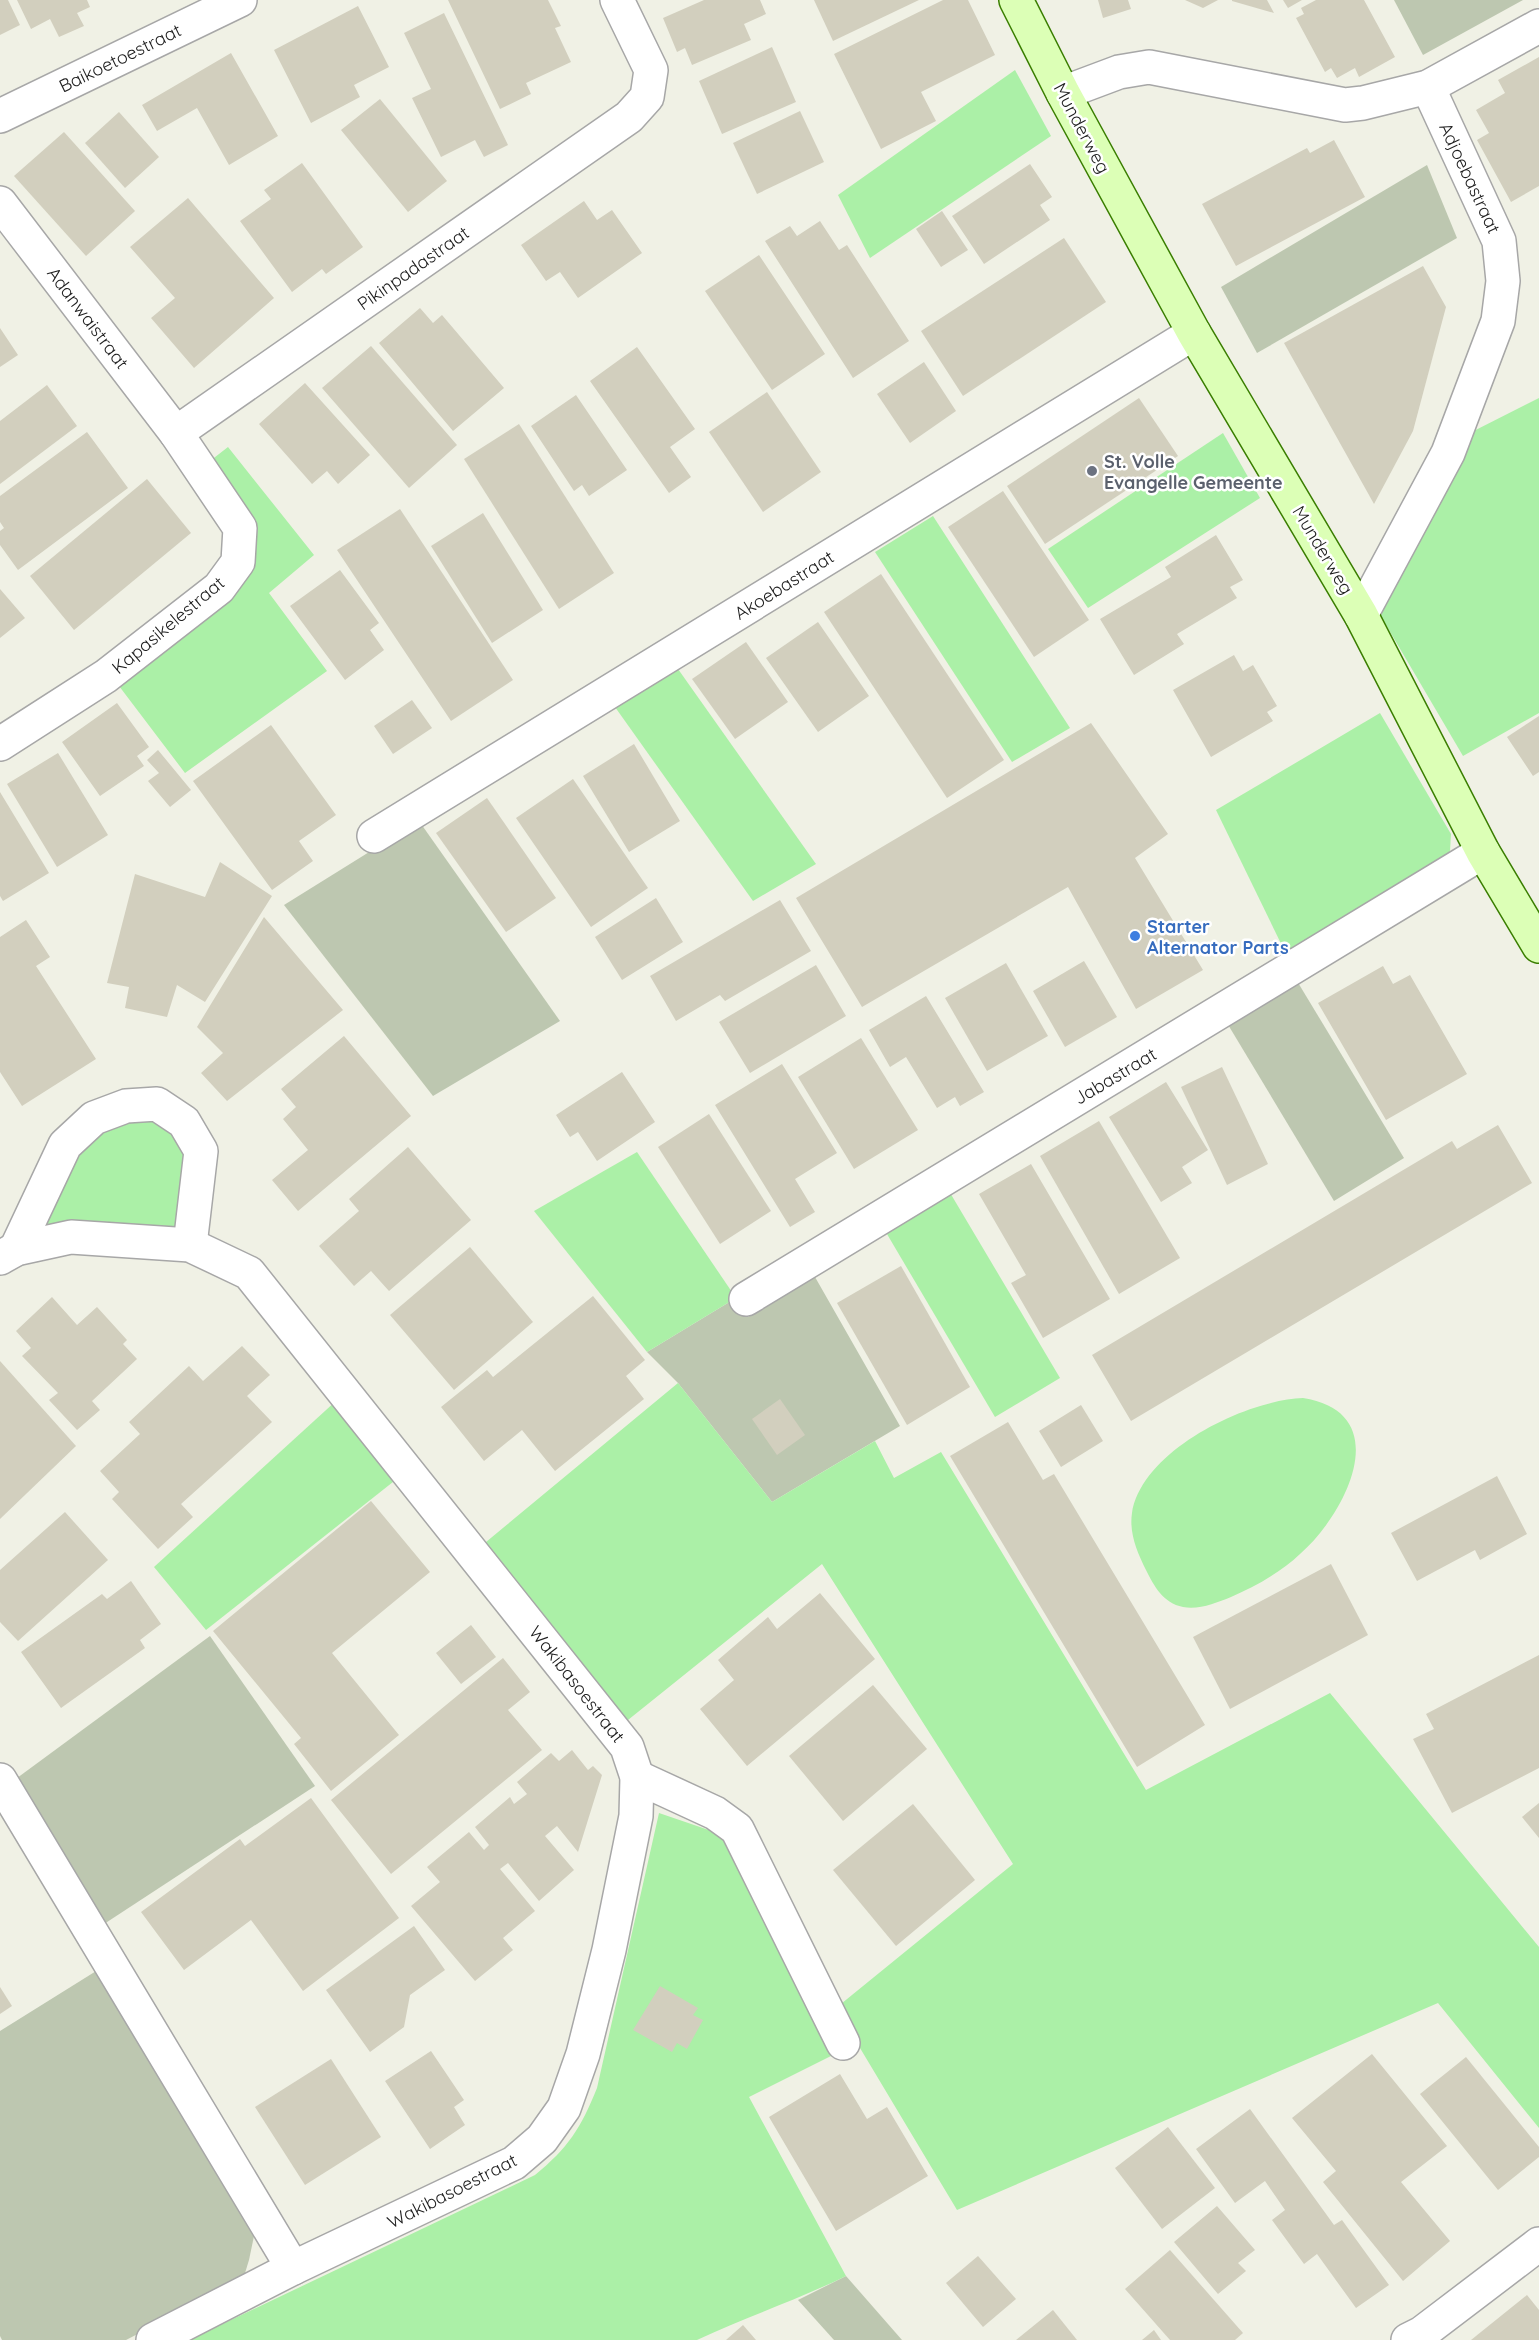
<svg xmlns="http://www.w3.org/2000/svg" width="1539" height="2340" font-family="Quicksand,sans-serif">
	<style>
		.construction { fill: #bdc7b0 }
		.grass { fill: #abf0a7 }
		.building { fill: #d2cfbe }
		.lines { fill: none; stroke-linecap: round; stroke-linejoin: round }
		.street-casing { stroke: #a7a7a7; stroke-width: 36 }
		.secondary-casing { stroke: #3a7e00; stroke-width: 36 }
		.street { stroke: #fff; stroke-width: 33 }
		.secondary { stroke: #dcffb6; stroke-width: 33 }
		.worship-dot { fill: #6b7280; stroke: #fff; stroke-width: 2 }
		.shop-dot { fill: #3f7fe0; stroke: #fff; stroke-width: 2 }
		.labels { text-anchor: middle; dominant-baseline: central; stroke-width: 5; stroke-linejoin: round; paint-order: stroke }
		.street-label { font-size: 18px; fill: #202020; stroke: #fff }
		.worship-label { font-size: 18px; font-weight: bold; fill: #5b616d; stroke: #fff; text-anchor: start }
		.shop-label { font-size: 18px; font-weight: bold; fill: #366cbe; stroke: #fff; text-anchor: start }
	</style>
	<rect width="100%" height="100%" fill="#f0f1e5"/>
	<!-- construction -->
	<g class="construction">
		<path d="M1394 0H1523L1423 55Z"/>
		<path d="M1427 165 1457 238 1257 353 1221 287Z"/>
		<path d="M419 821 560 1021 433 1096 284 905Z"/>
		<path d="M1297 981 1404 1158 1334 1201 1227 1023Z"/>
		<path d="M815 1277 900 1426 772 1502 678 1383 647 1352 736 1298 748 1317Z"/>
		<path d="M210 1636 315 1786 101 1926 13 1781Z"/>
		<path d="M101 1968 251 2220 254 2236 249 2260 245 2273 229 2287 126 2340H2L0 2336V2031Z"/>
		<path d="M846 2276 902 2340H834L798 2300Z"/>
	</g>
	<!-- grass -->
	<g class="grass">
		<path d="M1015 70 1051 136 870 258 838 195Z"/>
		<path d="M1539 398V713L1463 756 1379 613 1448 444Z"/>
		<path d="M1223 433 1260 498 1088 608 1048 549Z"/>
		<path d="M228 447 314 555 269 593 327 671 185 773 116 682 240 571 210 461Z"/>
		<path d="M933 516 1070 728 1012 762 875 552Z"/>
		<path d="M678 669 816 864 753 901 615 707Z"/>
		<path d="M1380 713 1451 834 1450 851 1434 868 1288 958 1216 810Z"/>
		<path d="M145 1116 168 1127 189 1152 185 1213 172 1233 37 1226 74 1156 106 1131Z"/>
		<path d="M637 1152 736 1298 647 1352 534 1211Z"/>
		<path d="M949 1191 1060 1378 995 1417 884 1229Z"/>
		<path d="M678 1383 772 1502 875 1441 894 1478 941 1452 1146 1790 1330 1693 1539 1947V2128L1438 2003 957 2210 857 2043 749 2097 846 2276C797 2300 746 2317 697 2340H189L535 2175C568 2148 581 2128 597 2088L659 1813 738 1840 836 2008 1013 1864 822 1564 623 1724 480 1547Z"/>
		<path d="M1303 1398C1397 1413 1346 1514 1300 1554 1281 1572 1255 1587 1231 1597 1216 1603 1199 1610 1183 1607 1163 1603 1154 1586 1146 1570 1137 1552 1129 1533 1132 1513 1142 1450 1246 1400 1303 1398Z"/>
		<path d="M337 1400 398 1478 206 1630 154 1567Z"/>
	</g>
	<!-- building -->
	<g class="building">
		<path d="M0 0H8L20 25 0 35Z"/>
		<path d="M17 0H87L90 7 77 13 84 26 59 37 50 19 31 29Z"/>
		<path d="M448 0H548L561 26 555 28 571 62 526 83 531 94 500 109Z"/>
		<path d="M704 0H760L766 14 744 24 751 40 692 65 685 48 677 52 663 18Z"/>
		<path d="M814 0H919L833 41Z"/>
		<path d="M943 0H968L995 55 921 92 936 121 881 149 834 54Z"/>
		<path d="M1098 0H1128L1131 9 1103 18Z"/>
		<path d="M1185 0H1218L1203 8Z"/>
		<path d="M1232 0H1267L1274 13 1232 1Z"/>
		<path d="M1283 0H1302L1288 8Z"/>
		<path d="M1316 0H1364L1395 57 1359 77 1355 68 1337 78 1331 68 1325 72 1296 18 1304 14 1301 8Z"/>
		<path d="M358 6 389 67 354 85 360 97 311 123 274 50Z"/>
		<path d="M444 13 508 145 484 157 475 140 441 157 412 98 431 89 404 33Z"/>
		<path d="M772 47 796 102 722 134 699 81Z"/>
		<path d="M231 53 278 136 229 165 197 108 157 131 142 105Z"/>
		<path d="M1539 57V186L1511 202 1477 140 1489 133 1476 110 1505 93 1498 80Z"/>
		<path d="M380 99 447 181 408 212 341 130Z"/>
		<path d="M800 111 824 162 757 194 733 143Z"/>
		<path d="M119 112 159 157 125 188 85 143Z"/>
		<path d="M64 132 135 211 86 256 14 176Z"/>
		<path d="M1334 140 1365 197 1236 266 1202 204 1307 148 1310 153Z"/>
		<path d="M302 163 363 247 326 274 322 269 292 292 240 221 271 199 264 190Z"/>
		<path d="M1030 164 1052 197 1040 205 1050 220 984 264 952 216Z"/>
		<path d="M188 198 274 298 194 368 151 318 175 298 130 247Z"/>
		<path d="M584 201 597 220 612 210 642 253 578 298 560 272 546 281 521 245Z"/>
		<path d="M942 211 968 250 941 267 916 229Z"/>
		<path d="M820 221 839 250 847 245 909 341 853 378 765 241 790 226 797 236Z"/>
		<path d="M1064 238 1106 302 963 396 921 331Z"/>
		<path d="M759 255 825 354 772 390 705 291Z"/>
		<path d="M1423 266 1446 307 1413 431 1374 504 1284 343Z"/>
		<path d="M420 308 433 323 442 315 504 388 453 431 379 343Z"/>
		<path d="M0 328 18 355 0 367Z"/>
		<path d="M371 346 457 445 409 488 322 388Z"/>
		<path d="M637 347 695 429 670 447 691 477 669 493 590 381Z"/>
		<path d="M924 362 956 411 910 443 877 394Z"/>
		<path d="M305 383 370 455 338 484 327 471 312 484 259 424Z"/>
		<path d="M47 385 77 426 0 484V421Z"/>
		<path d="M767 392 821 472 763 512 709 432Z"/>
		<path d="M576 395 627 470 589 496 582 485 574 491 531 426Z"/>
		<path d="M1139 398 1178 456 1045 544 1007 486Z"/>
		<path d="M519 424 614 573 559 609 464 459Z"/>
		<path d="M87 432 128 488 18 570 0 545V531L4 528 0 522V496Z"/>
		<path d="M147 479 191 533 74 630 30 576Z"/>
		<path d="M1003 491 1089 620 1034 657 948 527Z"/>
		<path d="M400 509 513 680 451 721 337 550Z"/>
		<path d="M483 513 543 610 492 643 431 546Z"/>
		<path d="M1216 535 1243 580 1230 587 1237 598 1177 634 1184 644 1134 675 1100 619 1171 577 1165 567Z"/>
		<path d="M340 570 379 623 370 630 384 650 345 680 290 606Z"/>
		<path d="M881 574 1004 760 947 798 824 612Z"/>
		<path d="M0 589 25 618 0 638Z"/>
		<path d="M818 622 869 696 818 732 766 658Z"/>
		<path d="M746 642 788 702 735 739 692 679Z"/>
		<path d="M1234 655 1243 671 1253 665 1277 706 1267 712 1273 721 1211 757 1173 690Z"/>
		<path d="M412 700 432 728 393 754 374 726Z"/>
		<path d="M117 703 149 747 137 756 144 766 100 796 62 742Z"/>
		<path d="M1539 716V772L1533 776 1507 737Z"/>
		<path d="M1091 723 1168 834 1135 858 1203 970 1136 1009 1068 887 862 1007 796 898Z"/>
		<path d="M271 725 336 815 299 841 313 861 272 890 193 781Z"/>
		<path d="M634 744 680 821 629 852 583 776Z"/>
		<path d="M158 750 191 790 170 807 148 781 159 773 147 760Z"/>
		<path d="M58 753 108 835 57 867 7 784Z"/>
		<path d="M573 779 648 888 591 927 516 818Z"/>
		<path d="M0 792 49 873 3 901 0 896Z"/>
		<path d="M487 798 556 898 506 932 436 833Z"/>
		<path d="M220 862 272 896 205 1002 177 985 167 1017 125 1008 129 987 107 983 135 874 205 897Z"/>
		<path d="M656 898 683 942 622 980 595 937Z"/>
		<path d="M780 900 811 951 725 1001 720 995 676 1021 650 976Z"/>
		<path d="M264 917 343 1010 227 1101 201 1073 223 1053 197 1027Z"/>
		<path d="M26 920 50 957 36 966 96 1059 22 1106 0 1072V937Z"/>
		<path d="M1084 961 1117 1017 1065 1047 1033 991Z"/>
		<path d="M1006 963 1048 1036 987 1071 945 998Z"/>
		<path d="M816 965 846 1016 750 1073 719 1022Z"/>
		<path d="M1383 966 1393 984 1410 975 1467 1074 1386 1120 1318 1003Z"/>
		<path d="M926 996 984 1092 960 1106 955 1097 937 1108 906 1057 890 1067 869 1030Z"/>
		<path d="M344 1036 411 1116 298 1211 272 1180 308 1150 283 1119 296 1107 281 1089Z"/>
		<path d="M861 1038 918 1130 854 1169 798 1077Z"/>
		<path d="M782 1064 837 1153 795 1179 815 1212 790 1227 715 1105Z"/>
		<path d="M1222 1067 1268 1164 1227 1185 1181 1087Z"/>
		<path d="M622 1072 655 1122 597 1161 578 1132 570 1137 556 1115Z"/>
		<path d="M1166 1082 1208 1150 1182 1167 1192 1183 1161 1202 1109 1117Z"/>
		<path d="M709 1114 771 1211 720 1244 658 1147Z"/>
		<path d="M1099 1121 1180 1258 1119 1294 1040 1156Z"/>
		<path d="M1498 1125 1532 1183 1131 1421 1092 1355 1452 1141 1457 1149Z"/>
		<path d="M408 1147 471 1220 389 1291 371 1271 354 1286 319 1246 359 1211 349 1199Z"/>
		<path d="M1031 1164 1110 1299 1043 1338 1011 1283 1026 1275 979 1194Z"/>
		<path d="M470 1247 533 1322 454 1390 390 1315Z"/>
		<path d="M901 1266 970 1387 907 1425 837 1303Z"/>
		<path d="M593 1296 645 1360 626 1376 644 1399 555 1471 522 1430 484 1461 441 1407 487 1370 493 1377Z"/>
		<path d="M52 1297 77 1325 97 1307 127 1340 123 1344 137 1359 92 1401 100 1410 77 1430 49 1400 58 1393 22 1356 31 1348 16 1331Z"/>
		<path d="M242 1346 270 1375 247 1396 272 1422 181 1504 193 1517 158 1549 112 1499 119 1492 100 1471 140 1434 129 1422 189 1366 203 1381Z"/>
		<path d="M0 1361 76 1446 0 1519Z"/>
		<path d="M780 1399 805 1435 777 1455 752 1419Z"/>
		<path d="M1081 1405 1103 1441 1061 1467 1039 1431Z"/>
		<path d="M1008 1422 1043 1480 1054 1474 1205 1725 1137 1767 950 1456Z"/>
		<path d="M1497 1476 1527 1534 1480 1560 1475 1550 1417 1581 1391 1533Z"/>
		<path d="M371 1501 430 1572 332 1653 399 1735 331 1791 294 1744 301 1738 213 1631Z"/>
		<path d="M65 1512 108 1560 18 1641 0 1622V1570Z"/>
		<path d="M1331 1564 1368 1635 1230 1709 1193 1637Z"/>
		<path d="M131 1581 161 1624 140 1640 145 1648 61 1708 21 1652 102 1594 107 1599Z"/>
		<path d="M820 1593 875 1659 747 1766 700 1709 734 1680 718 1660 768 1617 777 1629Z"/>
		<path d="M471 1625 496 1657 461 1684 436 1653Z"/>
		<path d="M1539 1655V1768L1452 1813 1413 1739 1434 1729 1426 1714Z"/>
		<path d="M503 1658 530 1692 508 1710 542 1750 391 1874 331 1800Z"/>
		<path d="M873 1685 927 1749 843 1821 789 1756Z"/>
		<path d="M572 1750 588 1770 593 1766 602 1775 578 1852 557 1826 545 1836 574 1870 539 1901 508 1863 500 1869 535 1911 503 1938 513 1950 475 1981 411 1906 440 1882 427 1867 469 1832 484 1850 489 1845 475 1827 510 1797 514 1804 527 1794 517 1782 551 1753 559 1761Z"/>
		<path d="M311 1798 399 1918 303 1991 251 1920 184 1970 141 1912 240 1839 245 1846Z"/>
		<path d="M1539 1803V1838L1522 1817Z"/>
		<path d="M913 1804 975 1880 896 1946 833 1870Z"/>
		<path d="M414 1926 445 1970 410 1995 404 2027 370 2052 326 1990Z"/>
		<path d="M660 1986 698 2008 693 2015 703 2020 687 2049 677 2043 672 2052 633 2030Z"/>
		<path d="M0 1987 12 2006 0 2014Z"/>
		<path d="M431 2051 464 2100 454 2107 465 2125 430 2149 385 2081Z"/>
		<path d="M1372 2054 1447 2146 1401 2182 1450 2241 1403 2281 1323 2182 1336 2171 1292 2118Z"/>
		<path d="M1466 2057 1539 2147V2157L1498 2190 1420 2094Z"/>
		<path d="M331 2059 381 2137 305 2185 255 2107Z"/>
		<path d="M840 2074 867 2119 887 2107 928 2176 836 2231 769 2117Z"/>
		<path d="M1250 2109 1334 2225 1342 2220 1389 2285 1356 2308 1317 2254 1304 2264 1272 2220 1285 2210 1265 2181 1235 2203 1196 2149Z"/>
		<path d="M1168 2127 1215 2188 1162 2229 1115 2168Z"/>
		<path d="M1217 2206 1255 2250 1238 2263 1246 2271 1218 2294 1174 2242Z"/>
		<path d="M1170 2250 1243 2333 1235 2340H1170L1125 2289Z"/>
		<path d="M978 2256 1016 2299 983 2327 946 2283Z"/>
		<path d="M1527 2295 1539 2310V2340H1471Z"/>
		<path d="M1053 2310 1077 2340H1016Z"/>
		<path d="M743 2325 756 2340H726Z"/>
		<path d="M1154 2330 1161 2340H1142Z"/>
	</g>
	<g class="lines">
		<defs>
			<g id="street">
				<path d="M1063 93 1119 72 1149 67 1345 105 1363 103 1428 87 1539 26"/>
				<path d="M0 116 240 0"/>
				<path d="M0 203 176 433 240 528 238 562 219 588 106 676 0 744"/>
				<path d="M176 433 629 117 647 97 651 70 617 0"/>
				<path d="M1361 615 1448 453 1498 321 1503 281 1499 241 1428 87"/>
				<path d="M374 836 1194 333"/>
				<path d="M16 1249 65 1145 94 1118 126 1106 157 1104 184 1122 201 1151 190 1245"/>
				<path d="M0 1258 16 1249 71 1237 190 1245 249 1273 627 1747 637 1777 636 1816 609 1950 583 2054 564 2108 542 2139 514 2163 293 2268 153 2340"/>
				<path d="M746 1299 1483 852"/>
				<path d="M637 1777 715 1813 737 1829 843 2043"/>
				<path d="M0 1780 293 2268"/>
				<path d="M1408 2340 1422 2333 1539 2244"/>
			</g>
			<path id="secondary" d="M1016 0 1063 93 1194 333 1361 615 1483 852 1539 946"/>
		</defs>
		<!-- street casing -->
		<use href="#street" class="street-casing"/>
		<!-- secondary casing -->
		<use href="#secondary" class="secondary-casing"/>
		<!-- street -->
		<use href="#street" class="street"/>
		<!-- secondary -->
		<use href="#secondary" class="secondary"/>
	</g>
	<!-- markers -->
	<circle class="worship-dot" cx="1092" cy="471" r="6"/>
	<circle class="shop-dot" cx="1135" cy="936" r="6"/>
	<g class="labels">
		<!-- street labels -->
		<g class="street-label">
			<text transform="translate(120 58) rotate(-26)">Baikoetoestraat</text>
			<text transform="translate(1082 128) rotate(62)">Munderweg</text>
			<text transform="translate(1470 178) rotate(65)">Adjoebastraat</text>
			<text transform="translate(413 268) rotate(-35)">Pikinpadastraat</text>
			<text transform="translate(88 318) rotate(53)">Adanwaistraat</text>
			<text transform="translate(1323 550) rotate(59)">Munderweg</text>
			<text transform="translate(784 585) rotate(-32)">Akoebastraat</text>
			<text transform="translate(168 625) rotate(-40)">Kapasikelestraat</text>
			<text transform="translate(1115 1076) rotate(-31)">Jabastraat</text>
			<text transform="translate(577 1684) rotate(52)">Wakibasoestraat</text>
			<text transform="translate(452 2191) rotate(-27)">Wakibasoestraat</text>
		</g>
		<!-- worship labels -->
		<g class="worship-label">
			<text x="1104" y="461">St. Volle<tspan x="1104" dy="21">Evangelle Gemeente</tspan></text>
		</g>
		<!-- shop labels -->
		<g class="shop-label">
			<text x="1147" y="926">Starter<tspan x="1147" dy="21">Alternator Parts</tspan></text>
		</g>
	</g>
</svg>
